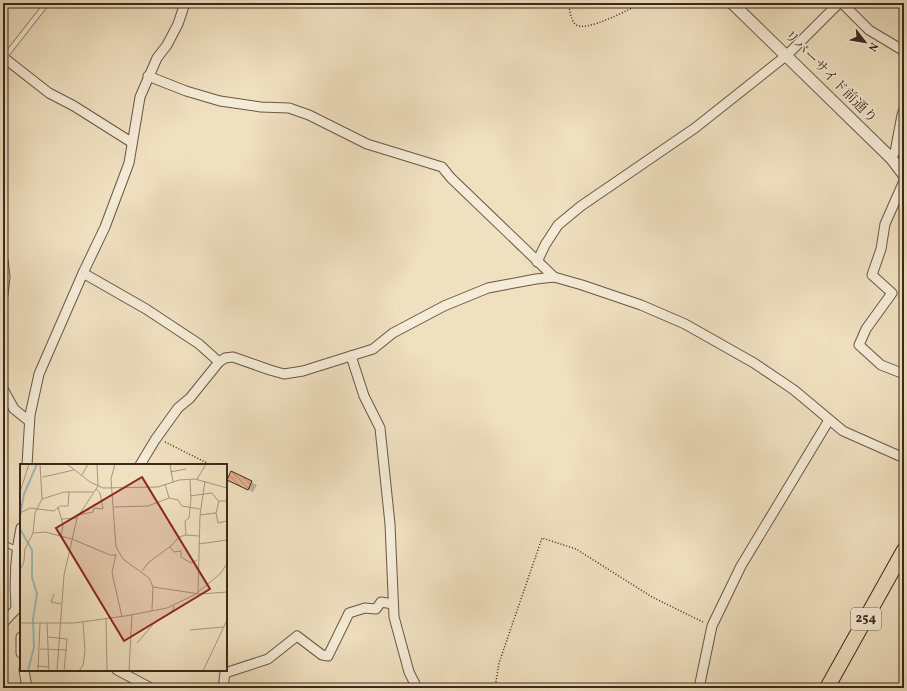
<svg xmlns="http://www.w3.org/2000/svg" width="907" height="691" font-family="Vollkorn,'Noto Serif JP',serif">
	<style>
		.shadow { fill: #0003 }
		.building { fill: url(#building-back-hatch); stroke: #3c281b }
		.lines { fill: none; stroke-linecap: round; stroke-linejoin: round }
		.service-casing { stroke: #695644; stroke-width: 6 }
		.minor-casing { stroke: #695644; stroke-width: 11 }
		.tertiary-casing { stroke: #695644; stroke-width: 13 }
		.trunk-casing { stroke: #3c281b; stroke-width: 16 }
		.path { stroke: #3c281b; stroke-width: 1.5; stroke-dasharray: 1 2; stroke-linecap: butt }
		.service { stroke: #f5ebd6; stroke-width: 4.5 }
		.minor { stroke: #f5ebd6; stroke-width: 9 }
		.tertiary { stroke: #f5ebd6; stroke-width: 11 }
		.trunk { stroke: #efe0c0; stroke-width: 14 }
		.labels { text-anchor: middle; dominant-baseline: central; stroke-width: 3; stroke-linejoin: round; paint-order: stroke }
		.shield { fill: #f5ebd6; stroke: #746253; stroke-width: 1 }
		.shield-label { font-size: 13px; font-weight: bold; fill: #3c281b }
		.street-label { font-size: 14px; fill: #3c281b; stroke: #f5ebd6 }
		.inset-river { fill: none; stroke: #9dbbbb; stroke-width: 2 }
		.inset-road { fill: none; stroke: #a7967e; stroke-width: 1 }
		.view { fill: #8f2418; fill-opacity: 0.15; stroke: #8f2418; stroke-width: 2 }
		.inset-edge { fill: none; stroke: #3c281b; stroke-width: 2 }
	</style>
	<defs>
		<pattern id="building-back-hatch" width="6" height="6" patternUnits="userSpaceOnUse"><rect width="6" height="6" fill="#e3af8d"/><path d="M-1 5l2 2M0 0l6 6M5-1l2 2" fill="none" stroke="#b98e72"/></pattern>
	</defs>
	<rect width="100%" height="100%" fill="#efe0c0"/>
	<filter id="stains"><feTurbulence type="fractalNoise" baseFrequency=".005" numOctaves="4"/><feColorMatrix values="0 0 0 0 .2 0 0 0 0 .09 0 0 0 0 .02 0 0 0 .5 -.17"/></filter>
	<radialGradient id="worn" r=".72"><stop offset=".6" stop-color="#630" stop-opacity="0"/><stop offset="1" stop-color="#630" stop-opacity=".3"/></radialGradient>
	<!-- shadow -->
	<path class="shadow" d="M232 472 257 485 253 492 233 483Z"/>
	<!-- building -->
	<path class="building" d="M231 471 252 481 248 490 227 480Z"/>
	<g class="lines">
		<defs>
			<g id="service">
				<path d="M4 58 47 3"/>
				<path d="M3 543 16 549"/>
			</g>
			<g id="minor">
				<path d="M842 3 869 30 904 51"/>
				<path d="M3 57 49 93 74 106 131 142"/>
				<path d="M148 76 186 91 220 101 261 107 289 108 309 115 367 144 442 167 451 178 554 277"/>
				<path d="M891 158 895 152 902 115 904 109"/>
				<path d="M904 181 885 224 881 249 872 275 892 293 866 329 859 345 881 365 904 374"/>
				<path d="M3 260 5 277 3 295"/>
				<path d="M537 262 545 245 558 225 581 206 695 128 787 55 839 3"/>
				<path d="M83 273 146 309 199 344 219 362"/>
				<path d="M351 356 364 396 380 428 390 524 394 617 409 672 417 688"/>
				<path d="M3 389 14 409 29 421"/>
				<path d="M27 465 30 415 39 374 83 273 105 227 129 163 140 97 157 58 167 45 178 24 185 3"/>
				<path d="M140 465 155 440 178 408 190 398 219 362 225 358 233 357 270 370 284 374 303 371 373 349 393 333 444 306 488 288 536 279 554 277 582 285 641 305 685 324 754 363 794 390 843 431 904 458"/>
				<path d="M16 609C14 581 15 555 21 528"/>
				<path d="M3 623 20 605"/>
				<path d="M21 637V653"/>
				<path d="M24 670 27 688"/>
				<path d="M117 670 151 688"/>
				<path d="M223 688 225 673 268 659 297 636 322 655 328 656 349 613 365 608 376 609 381 602 393 604"/>
				<path d="M699 688 712 626 741 566 829 420"/>
			</g>
			<path id="tertiary" d="M732 3 891 158 904 175"/>
			<path id="trunk" d="M827 688 904 550"/>
		</defs>
		<!-- service casing -->
		<use href="#service" class="service-casing"/>
		<!-- minor casing -->
		<use href="#minor" class="minor-casing"/>
		<!-- tertiary casing -->
		<use href="#tertiary" class="tertiary-casing"/>
		<!-- trunk casing -->
		<use href="#trunk" class="trunk-casing"/>
		<!-- path -->
		<g class="path">
			<path d="M568 3C570 9 570 19 575 24 585 34 631 8 642 3"/>
			<path d="M165 442 211 465"/>
			<path d="M495 688 499 663 542 538 576 549 652 597 703 622"/>
		</g>
		<!-- service -->
		<use href="#service" class="service"/>
		<!-- minor -->
		<use href="#minor" class="minor"/>
		<!-- tertiary -->
		<use href="#tertiary" class="tertiary"/>
		<!-- trunk -->
		<use href="#trunk" class="trunk"/>
	</g>
	<g class="labels">
		<!-- shield labels -->
		<rect class="shield" x="851" y="608" width="30" height="22" rx="3"/>
		<g class="shield-label">
			<text x="866" y="619">254</text>
		</g>
		<!-- street labels -->
		<g class="street-label">
			<text transform="translate(830 77) rotate(45)">リバーサイド前通り</text>
		</g>
	</g>
	<!-- overview -->
	<g transform="translate(20 464)">
		<rect width="207" height="207" fill="#efe0c0"/>
		<path class="inset-river" d="M0 52 4 30 17 0M0 65 12 86V113L17 130 13 155 14 183 8 207"/>
		<path class="inset-road" d="M47 0 70 18 83 24 138 23 159 16 175 15 207 24M95 0 91 15 96 83 103 95 129 114 133 123 132 146M150 0 153 18M150 8 166 5M62 11 68 0M23 13 54 6M177 15 186 0M145 20 149 34M0 28 9 0M170 32 192 29 199 38M22 35 44 28H73M38 43 43 61 41 73M94 43 128 42 149 34 158 36 162 42 180 45M0 49 10 44 34 47 40 42H48L49 28M196 49 199 37H207M58 51 73 48 74 44 83 45 80 29 76 25M180 51 196 49 198 59 207 57M42 55 57 54M13 69 25 68 52 75 90 91H96M166 71 165 57 169 54 171 35 170 16M179 80 207 76M150 83 154 88 161 87V93L171 99 177 96M96 90 92 109 102 153M0 107 4 97 5 85 13 69 15 49 22 35 20 0M122 107 129 98 151 82 159 73 166 71 179 72M133 123 180 130 207 128M178 128 200 110 207 100M178 129 180 51 185 17M34 130 31 138 41 140M86 154 87 207M0 159H54L105 152 147 144 178 129M27 159 29 207M170 166 204 163M28 173 47 175 44 207M117 179 136 157 152 148 154 142M20 185 47 186M17 202 29 203M18 207 20 159M37 207 44 111 57 54 78 22 77 0M59 207 63 201 65 187 63 158M109 207 112 150M183 207 207 156"/>
		<path class="view" d="M122 13 190 125 104 177 36 64Z"/>
		<rect width="207" height="207" class="inset-edge"/>
	</g>
	<!-- margin -->
	<rect width="907" height="691" fill="none" stroke="#efe0c0" stroke-width="16"/>
	<rect x="4" y="4" width="899" height="683" fill="none" stroke="#3c281b" stroke-width="2"/>
	<rect x="8" y="8" width="891" height="675" fill="none" stroke="#3c281b"/>
	<!-- north arrow -->
	<g transform="translate(865 42) rotate(121)" stroke="#f5ebd6" stroke-width="3" paint-order="stroke">
	<path d="M0-3L7 15L0 10L-7 15Z" fill="#3c281b"/>
	<text y="-6" font-size="11" font-weight="bold" text-anchor="middle" fill="#3c281b">N</text>
	</g>
	<rect width="100%" height="100%" filter="url(#stains)"/>
	<rect width="100%" height="100%" fill="url(#worn)"/>
</svg>
